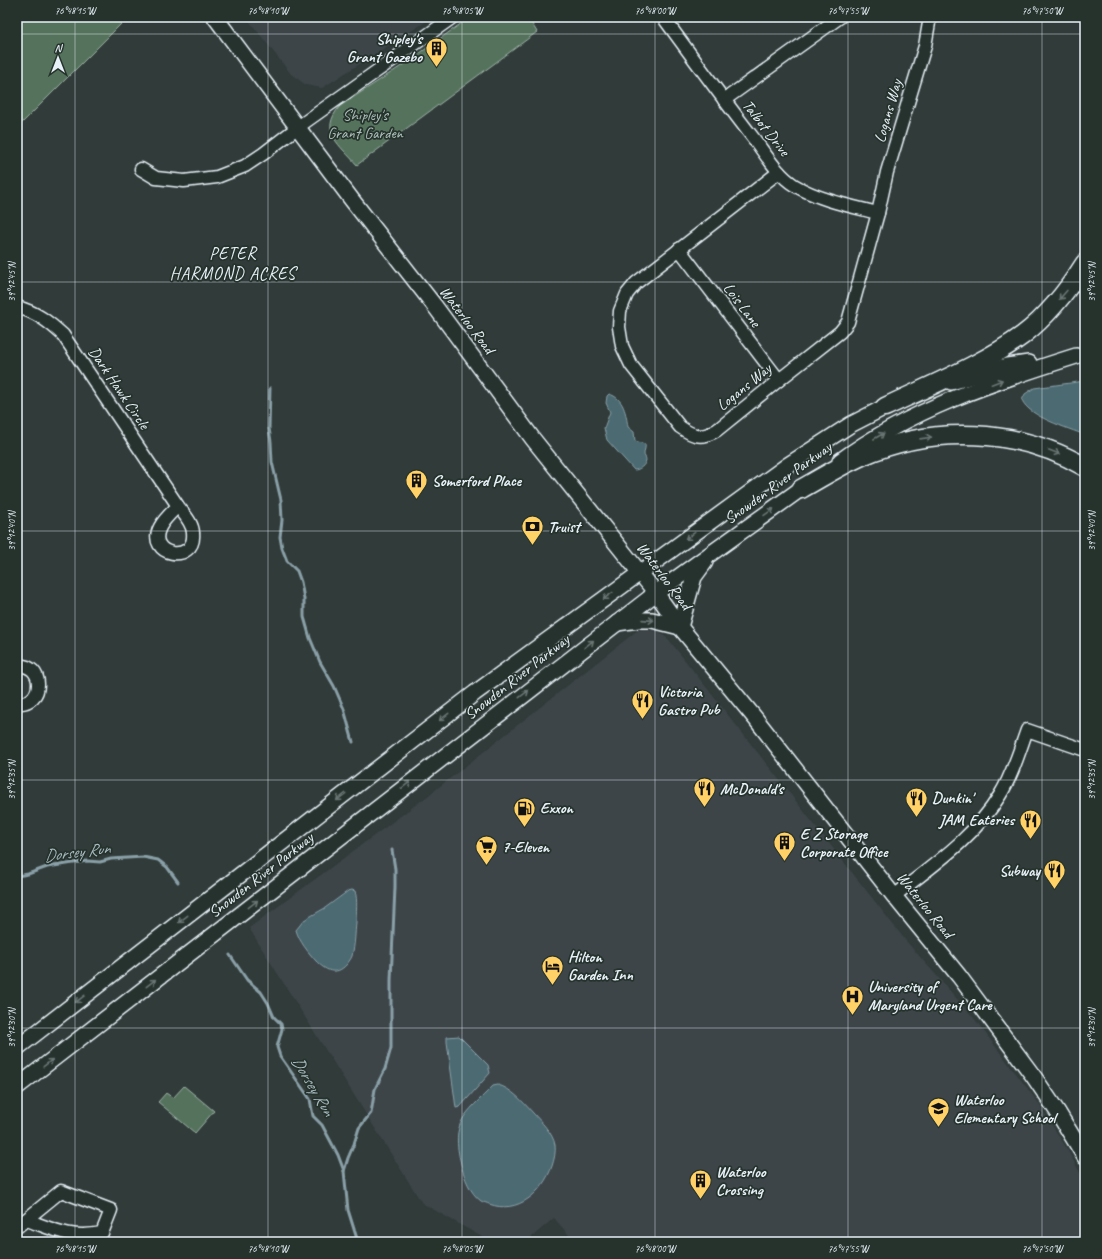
<svg xmlns="http://www.w3.org/2000/svg" width="1102" height="1259" font-family="Caveat,sans-serif">
	<style>
		.built { fill: #3e4548 }
		.green { fill: #54735c; stroke: #9eb2aa }
		.water { fill: #4b6a72; stroke: #8aa0a8 }
		.lines { fill: none; stroke-linecap: round; stroke-linejoin: round }
		.stream { stroke: #8aa0a8; stroke-width: 3 }
		.minor-casing { stroke: #e8f1f8; stroke-width: 15 }
		.major-casing { stroke: #e8f1f8; stroke-width: 18 }
		.highway-casing { stroke: #e8f1f8; stroke-width: 21 }
		.minor { stroke: #26332d; stroke-width: 12 }
		.major { stroke: #26332d; stroke-width: 15 }
		.highway { stroke: #26332d; stroke-width: 18 }
		.oneway { stroke: #6a7674 }
		.ticks { fill: none; stroke: #e8f1f8; stroke-width: 1; stroke-opacity: 0.45 }
		.labels { text-anchor: middle; dominant-baseline: central; stroke-width: 3.5; stroke-linejoin: round; paint-order: stroke }
		.poi-label { font-size: 16px; font-weight: bold; fill: #e8f1f8; stroke: #26332d; text-anchor: start }
		.street-label { font-size: 16px; fill: #e8f1f8; stroke: #26332d }
		.park-label { font-size: 16px; fill: #adbfba; stroke: #26332d }
		.neighbourhood-label { font-size: 17px; letter-spacing: 1px; fill: #e8f1f8; stroke: #26332d }
		.water-label { font-size: 17px; font-style: italic; fill: #a9bbc2; stroke: #26332d }
		.neatline { fill: none; stroke: #e8f1f8; stroke-width: 1.5 }
		.ticks-label { font-size: 10px; text-anchor: middle; fill: #e8f1f8 }
	</style>
	<rect width="100%" height="100%" fill="#313b39"/>
	<filter id="ink" filterUnits="userSpaceOnUse"><feTurbulence type="fractalNoise" baseFrequency=".025" numOctaves="2"/><feDisplacementMap in="SourceGraphic" scale="8" xChannelSelector="R" yChannelSelector="G"/><feConvolveMatrix kernelMatrix="1 2 1 2 8 2 1 2 1" color-interpolation-filters="sRGB"/></filter>
	<g filter="url(#ink)">
		<!-- built -->
		<g class="built">
			<path d="M246 17H433L322 88 306 85 291 74Z"/>
			<path d="M643 629 658 631 669 640 906 941 973 1017 1037 1101 1067 1149 1085 1182V1242H575L554 1218 526 1242H491L422 1203 249 928 429 795 638 630Z"/>
		</g>
		<!-- green -->
		<g class="green">
			<path d="M17 17H128L17 128Z"/>
			<path d="M470 17H530L532 24 537 32 357 165C340 145 318 132 340 106L409 61Z"/>
			<path d="M184 1086 214 1111 195 1133 158 1102 166 1093 173 1098Z"/>
		</g>
		<!-- water -->
		<g class="water">
			<path d="M1085 381V435C1068 428 1029 417 1022 400L1025 394 1034 388Z"/>
			<path d="M609 394C624 398 626 414 628 427L634 432 635 441 645 444C646 448 644 450 644 454 644 457 646 457 646 460 645 466 639 470 634 470L607 440 604 428 610 412 606 403 607 396Z"/>
			<path d="M352 890 355 891C358 901 356 912 356 922 355 933 355 945 352 956 351 959 349 961 347 964 336 977 325 970 316 961 308 952 299 941 296 930L304 920 325 908 348 891Z"/>
			<path d="M459 1036 488 1065 490 1073 460 1107 456 1108 447 1042V1037Z"/>
			<path d="M498 1085C511 1088 524 1103 533 1113 541 1122 553 1133 555 1145 556 1152 554 1160 552 1166 543 1192 518 1215 489 1204 487 1203 483 1202 481 1201 470 1193 464 1177 461 1164 450 1121 465 1115 493 1086Z"/>
		</g>
		<g class="lines">
			<!-- stream -->
			<g class="stream">
				<path d="M270 388 269 428 271 442 272 462 281 500 282 520 280 537 282 548 287 561 297 571 301 582 304 599V617L310 638 320 662 334 686 344 709 353 742"/>
				<path d="M17 876 28 874 47 867 87 861 100 862 111 859 143 857 158 860 167 867 178 882"/>
				<path d="M230 955 247 980 261 992 268 1003 274 1017 281 1024 282 1029 277 1047 280 1056 310 1099 313 1116 322 1125 338 1155 344 1171 348 1210 358 1242"/>
				<path d="M344 1171 348 1158 354 1144 359 1128 371 1113 375 1089 385 1069 391 1048V980L395 887V869L392 850"/>
			</g>
			<defs>
				<g id="minor">
					<path d="M663 17C693 58 723 99 754 139 766 155 778 175 794 185 819 200 850 206 878 213"/>
					<path d="M724 100 840 17"/>
					<path d="M141 169 156 178 184 181 217 177 245 166 263 154 298 127 453 17"/>
					<path d="M779 172 636 283 627 294 620 311 619 327 622 346 631 365 680 427C694 437 702 439 717 430L779 380 840 332 848 322 878 213 887 172 925 46 930 17"/>
					<path d="M679 249 779 380"/>
					<path d="M17 307C36 312 49 322 63 335L178 506C183 513 193 523 193 533 196 565 145 556 160 527 164 519 172 512 178 506"/>
					<path d="M17 666C45 662 45 706 17 703"/>
					<path d="M894 896C932 866 974 838 1000 795 1012 776 1019 752 1027 730L1085 750"/>
					<path d="M17 1227 61 1191 111 1210 102 1233C71 1239 55 1230 27 1220"/>
				</g>
				<g id="major">
					<path d="M215 17 352 200 434 305 533 439 656 593 680 627 755 718 894 896 959 976 1034 1077 1057 1111 1085 1157"/>
					<path d="M951 382 1007 366 1029 363"/>
					<path d="M840 461C911 409 993 382 1076 356"/>
					<path d="M617 623 638 620H652L680 627"/>
					<path d="M680 627 694 577 705 562"/>
					<path d="M17 1048 475 693 788 465 850 425 885 407 895 403"/>
					<path d="M17 1087 656 593 809 483"/>
				</g>
				<g id="highway">
					<path d="M885 407C929 386 984 364 1023 335 1049 315 1068 290 1085 263"/>
					<path d="M801 489C821 478 841 465 862 456 933 425 1018 428 1085 467"/>
				</g>
			</defs>
			<!-- minor casing -->
			<use href="#minor" class="minor-casing"/>
			<!-- major casing -->
			<use href="#major" class="major-casing"/>
			<!-- highway casing -->
			<use href="#highway" class="highway-casing"/>
			<!-- minor -->
			<use href="#minor" class="minor"/>
			<!-- major -->
			<use href="#major" class="major"/>
			<!-- highway -->
			<use href="#highway" class="highway"/>
		</g>
		<!-- one-way arrows -->
		<defs><path id="oneway-shaft" d="M-6 0H5M1.5-3L5.5 0L1.5 3" fill="none" stroke-width="1.6" stroke-linecap="round" stroke-linejoin="round"/></defs>
		<g class="oneway">
			<use href="#oneway-shaft" transform="translate(1063 295) rotate(131)"/>
			<use href="#oneway-shaft" transform="translate(997 382) rotate(-21)"/>
			<use href="#oneway-shaft" transform="translate(879 436) rotate(-30)"/>
			<use href="#oneway-shaft" transform="translate(926 438) rotate(-8)"/>
			<use href="#oneway-shaft" transform="translate(1054 452) rotate(21)"/>
			<use href="#oneway-shaft" transform="translate(769 512) rotate(-35)"/>
			<use href="#oneway-shaft" transform="translate(690 536) rotate(144)"/>
			<use href="#oneway-shaft" transform="translate(608 596) rotate(144)"/>
			<use href="#oneway-shaft" transform="translate(648 620) rotate(4)"/>
			<use href="#oneway-shaft" transform="translate(589 644) rotate(-38)"/>
			<use href="#oneway-shaft" transform="translate(524 694) rotate(-38)"/>
			<use href="#oneway-shaft" transform="translate(444 717) rotate(142)"/>
			<use href="#oneway-shaft" transform="translate(406 785) rotate(-38)"/>
			<use href="#oneway-shaft" transform="translate(341 797) rotate(142)"/>
			<use href="#oneway-shaft" transform="translate(253 904) rotate(-38)"/>
			<use href="#oneway-shaft" transform="translate(183 919) rotate(142)"/>
			<use href="#oneway-shaft" transform="translate(151 983) rotate(-38)"/>
			<use href="#oneway-shaft" transform="translate(80 999) rotate(142)"/>
			<use href="#oneway-shaft" transform="translate(48 1063) rotate(-38)"/>
		</g>
	</g>
	<!-- ticks -->
	<path class="ticks" d="M75 17V1242M268 17V1242M462 17V1242M655 17V1242M848 17V1242M1042 17V1242M17 34H1085M17 282H1085M17 531H1085M17 780H1085M17 1028H1085"/>
	<!-- icons -->
	<defs>
		<symbol id="building-pin" viewBox="-11 -11 22 30"><path d="M0 17L-7.5 6A9.5 9.5 0 1 1 7.5 6Z" fill="#ffd166" stroke="#26332d"/><path d="M-4-6H4V6H1V3H-1V6H-4ZM-2.5-4.3h1.7v1.8h-1.7ZM.8-4.3h1.7v1.8H.8ZM-2.5-1h1.7V.8h-1.7ZM.8-1h1.7V.8H.8Z" fill="#111"/></symbol>
		<symbol id="bank-pin" viewBox="-11 -11 22 30"><path d="M0 17L-7.5 6A9.5 9.5 0 1 1 7.5 6Z" fill="#ffd166" stroke="#26332d"/><path d="M-6-4H6V4H-6ZM0-2.3a2.3 2.3 0 1 0 0 4.6a2.3 2.3 0 1 0 0-4.6Z" fill="#111"/></symbol>
		<symbol id="restaurant-pin" viewBox="-11 -11 22 30"><path d="M0 17L-7.5 6A9.5 9.5 0 1 1 7.5 6Z" fill="#ffd166" stroke="#26332d"/><path d="M-5-6h1v4h1v-4h1v4h1v-4h1v5L-1.5 .5V6h-2V.5L-5-1ZM5-6V6H3V1.5H1.5Q1.5-4 5-6Z" fill="#111"/></symbol>
		<symbol id="fuel-pin" viewBox="-11 -11 22 30"><path d="M0 17L-7.5 6A9.5 9.5 0 1 1 7.5 6Z" fill="#ffd166" stroke="#26332d"/><path d="M-5.5-6h7V0h2V4h1.3V-2.5L3-4.5l.8-.8L6-3V5H2.5V1h-1V6h-7ZM-4.2-4.7v3.2H.2V-4.7Z" fill="#111"/></symbol>
		<symbol id="supermarket-pin" viewBox="-11 -11 22 30"><path d="M0 17L-7.5 6A9.5 9.5 0 1 1 7.5 6Z" fill="#ffd166" stroke="#26332d"/><path d="M-6-5.5h2.5l.6 2H6L4.5 2H-2.5L-4.4-4H-6ZM-1.5 3.2a1.3 1.3 0 1 0 .1 0ZM3 3.2a1.3 1.3 0 1 0 .1 0Z" fill="#111"/></symbol>
		<symbol id="hotel-pin" viewBox="-11 -11 22 30"><path d="M0 17L-7.5 6A9.5 9.5 0 1 1 7.5 6Z" fill="#ffd166" stroke="#26332d"/><path d="M-6-4.5h1.5V1H6V5H4.5V3h-9V5H-6ZM-4 0a1.8 1.8 0 1 1 3.6 0ZM.5 0V-2.5h3Q6-2.5 6 0Z" fill="#111"/></symbol>
		<symbol id="hospital-pin" viewBox="-11 -11 22 30"><path d="M0 17L-7.5 6A9.5 9.5 0 1 1 7.5 6Z" fill="#ffd166" stroke="#26332d"/><path d="M-5-5h3v3.5h4V-5h3V5h-3V1.5h-4V5h-3Z" fill="#111"/></symbol>
		<symbol id="school-pin" viewBox="-11 -11 22 30"><path d="M0 17L-7.5 6A9.5 9.5 0 1 1 7.5 6Z" fill="#ffd166" stroke="#26332d"/><path d="M0-5L7-2L0 1L-7-2ZM-4 1L0 2.5L4 1V4Q0 6-4 4Z" fill="#111"/></symbol>
	</defs>
	<g fill-rule="evenodd">
		<use href="#building-pin" x="424" y="36" width="25" height="34"/>
		<use href="#building-pin" x="404" y="468" width="25" height="34"/>
		<use href="#bank-pin" x="520" y="514" width="25" height="34"/>
		<use href="#restaurant-pin" x="630" y="688" width="25" height="34"/>
		<use href="#restaurant-pin" x="692" y="776" width="25" height="34"/>
		<use href="#restaurant-pin" x="904" y="786" width="25" height="34"/>
		<use href="#fuel-pin" x="512" y="796" width="25" height="34"/>
		<use href="#restaurant-pin" x="1018" y="808" width="25" height="34"/>
		<use href="#building-pin" x="772" y="830" width="25" height="34"/>
		<use href="#supermarket-pin" x="474" y="834" width="25" height="34"/>
		<use href="#restaurant-pin" x="1042" y="858" width="25" height="34"/>
		<use href="#hotel-pin" x="540" y="954" width="25" height="34"/>
		<use href="#hospital-pin" x="840" y="984" width="25" height="34"/>
		<use href="#school-pin" x="926" y="1096" width="25" height="34"/>
		<use href="#building-pin" x="688" y="1168" width="25" height="34"/>
	</g>
	<g class="labels">
		<!-- poi labels -->
		<g class="poi-label">
			<text x="422" y="39" text-anchor="end">Shipley's<tspan x="422" dy="18">Grant Gazebo</tspan></text>
			<text x="432" y="481">Somerford Place</text>
			<text x="548" y="527">Truist</text>
			<text x="658" y="692">Victoria<tspan x="658" dy="18">Gastro Pub</tspan></text>
			<text x="720" y="789">McDonald's</text>
			<text x="932" y="798">Dunkin'</text>
			<text x="540" y="808">Exxon</text>
			<text x="1014" y="820" text-anchor="end">JAM Eateries</text>
			<text x="800" y="834">E Z Storage<tspan x="800" dy="18">Corporate Office</tspan></text>
			<text x="502" y="847">7-Eleven</text>
			<text x="1040" y="871" text-anchor="end">Subway</text>
			<text x="568" y="957">Hilton<tspan x="568" dy="18">Garden Inn</tspan></text>
			<text x="868" y="987">University of<tspan x="868" dy="18">Maryland Urgent Care</tspan></text>
			<text x="954" y="1100">Waterloo<tspan x="954" dy="18">Elementary School</tspan></text>
			<text x="716" y="1172">Waterloo<tspan x="716" dy="18">Crossing</tspan></text>
		</g>
		<!-- street labels -->
		<g class="street-label">
			<text transform="translate(888 111) rotate(-74)">Logans Way</text>
			<text transform="translate(766 128) rotate(52)">Talbot Drive</text>
			<text transform="translate(742 305) rotate(53)">Lois Lane</text>
			<text transform="translate(467 320) rotate(53)">Waterloo Road</text>
			<text transform="translate(744 387) rotate(-39)">Logans Way</text>
			<text transform="translate(119 388) rotate(56)">Dark Hawk Circle</text>
			<text transform="translate(778 483) rotate(-36)">Snowden River Parkway</text>
			<text transform="translate(664 576) rotate(53)">Waterloo Road</text>
			<text transform="translate(517 677) rotate(-38)">Snowden River Parkway</text>
			<text transform="translate(261 875) rotate(-38)">Snowden River Parkway</text>
			<text transform="translate(925 905) rotate(51)">Waterloo Road</text>
		</g>
		<!-- park labels -->
		<g class="park-label">
			<text x="365" y="115">Shipley's<tspan x="365" dy="18">Grant Garden</tspan></text>
		</g>
		<!-- neighbourhood labels -->
		<g class="neighbourhood-label">
			<text x="233" y="253">PETER<tspan x="233" dy="20">HARMOND ACRES</tspan></text>
		</g>
		<!-- water labels -->
		<g class="water-label">
			<text transform="translate(77 852) rotate(-7)">Dorsey Run</text>
			<text transform="translate(313 1086) rotate(59)">Dorsey Run</text>
		</g>
	</g>
	<!-- margin -->
	<rect width="1102" height="1259" fill="none" stroke="#26332d" stroke-width="44"/>
	<!-- north arrow -->
	<g transform="translate(58 58)" stroke="#26332d" stroke-width="3" paint-order="stroke">
	<path d="M0-3L7 15L0 10L-7 15Z" fill="#e8f1f8"/>
	<text y="-6" font-size="11" font-weight="bold" text-anchor="middle" fill="#e8f1f8">N</text>
	</g>
	<rect x="22" y="22" width="1058" height="1215" class="neatline"/>
	<g class="ticks-label">
		<text x="75" y="14">76°48'15"W</text>
		<text x="268" y="14">76°48'10"W</text>
		<text x="462" y="14">76°48'05"W</text>
		<text x="655" y="14">76°48'00"W</text>
		<text x="848" y="14">76°47'55"W</text>
		<text x="1042" y="14">76°47'50"W</text>
		<text transform="translate(11 282) rotate(-90)" y="4">39°12'45"N</text>
		<text transform="translate(1091 282) rotate(-90)" y="4">39°12'45"N</text>
		<text transform="translate(11 531) rotate(-90)" y="4">39°12'40"N</text>
		<text transform="translate(1091 531) rotate(-90)" y="4">39°12'40"N</text>
		<text transform="translate(11 780) rotate(-90)" y="4">39°12'35"N</text>
		<text transform="translate(1091 780) rotate(-90)" y="4">39°12'35"N</text>
		<text transform="translate(11 1028) rotate(-90)" y="4">39°12'30"N</text>
		<text transform="translate(1091 1028) rotate(-90)" y="4">39°12'30"N</text>
		<text x="75" y="1252">76°48'15"W</text>
		<text x="268" y="1252">76°48'10"W</text>
		<text x="462" y="1252">76°48'05"W</text>
		<text x="655" y="1252">76°48'00"W</text>
		<text x="848" y="1252">76°47'55"W</text>
		<text x="1042" y="1252">76°47'50"W</text>
	</g>
</svg>
